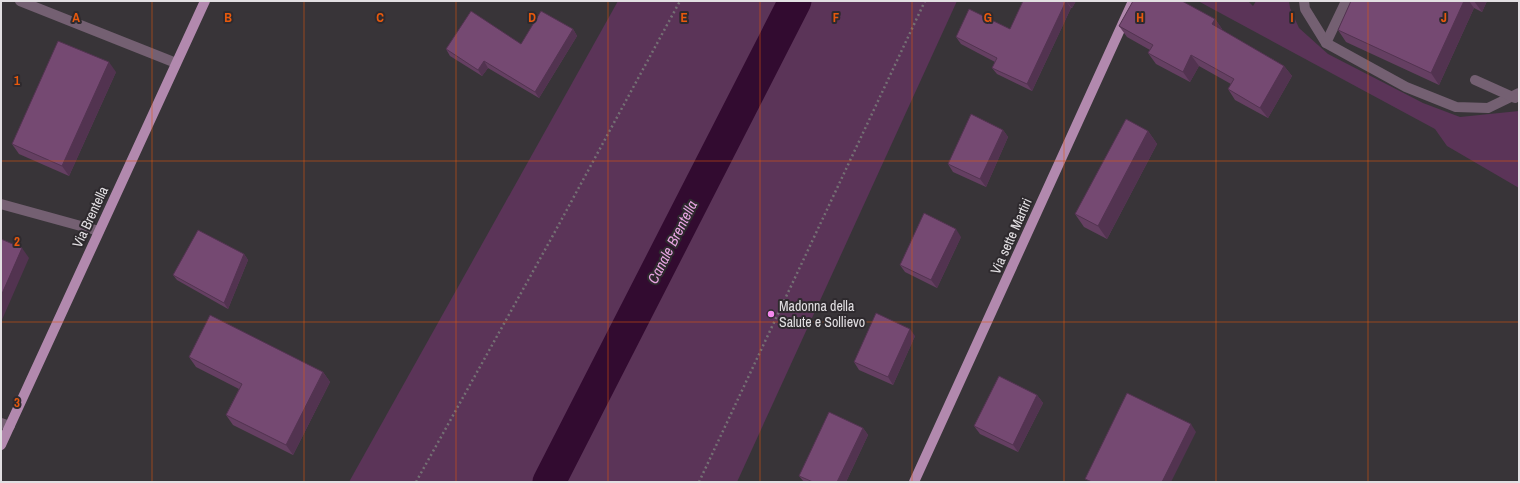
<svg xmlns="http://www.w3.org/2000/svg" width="1520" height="483" font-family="'Archivo Narrow',sans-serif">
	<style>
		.green { fill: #5b3458 }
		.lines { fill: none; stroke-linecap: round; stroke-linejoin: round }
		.canal { stroke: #320b30; stroke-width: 33 }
		.path { stroke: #747074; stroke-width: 2.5; stroke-dasharray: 2 3; stroke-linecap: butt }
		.minor { stroke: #746072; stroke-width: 10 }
		.major { stroke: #b289ae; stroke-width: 10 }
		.wall { fill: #653f62 }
		.shaded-wall { fill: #523350 }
		.building { fill: #754972; stroke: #523350 }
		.grid { fill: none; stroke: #e8590c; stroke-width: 1; stroke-opacity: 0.55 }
		.poi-dot { fill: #f589ee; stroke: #2e2a2e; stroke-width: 1.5 }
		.labels { text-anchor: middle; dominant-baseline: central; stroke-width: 4; stroke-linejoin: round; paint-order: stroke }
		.street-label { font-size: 14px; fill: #e2dfe2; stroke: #2e2a2e }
		.poi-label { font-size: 14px; fill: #e2dfe2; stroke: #2e2a2e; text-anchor: start }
		.water-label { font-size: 15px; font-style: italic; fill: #e8a4e2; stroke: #2e2a2e }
		.grid-label { font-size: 13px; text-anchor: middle; font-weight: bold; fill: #e8590c; stroke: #2e2a2e; stroke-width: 4; stroke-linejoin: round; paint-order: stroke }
	</style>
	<rect width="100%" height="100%" fill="#383438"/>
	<!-- green -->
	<g class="green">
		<path d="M618 1H957L737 482H349Z"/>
		<path d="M1198 1H1248L1253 6 1256 1H1289L1290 8 1299 28 1328 54 1423 103 1460 117 1519 111V188L1447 146 1435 129Z"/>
	</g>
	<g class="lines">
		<!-- canal -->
		<path class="canal" d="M549 482 795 1"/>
		<!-- path -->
		<g class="path">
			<path d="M416 482 551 239 680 1"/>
			<path d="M699 482 925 1"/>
		</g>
		<!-- minor -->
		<g class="minor">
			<path d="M20 1 176 63"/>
			<path d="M1304 1 1305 9 1326 43 1406 87 1456 107 1488 108 1519 93"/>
			<path d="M1326 43 1346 1"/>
			<path d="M1475 80 1515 98"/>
			<path d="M1 204 99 231"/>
			<path d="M1 423 10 426"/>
		</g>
		<!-- major -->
		<g class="major">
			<path d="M1 445 205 1"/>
			<path d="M914 482 1133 1"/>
		</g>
	</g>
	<!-- wall -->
	<g class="wall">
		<path d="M1023 1H1076L1072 8H1071L1032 91 997 74 992 68 995 62 961 44 956 37 1010 29Z"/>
		<path d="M1351 1H1487L1482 12 1474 8 1439 85 1346 42 1338 30Z"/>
		<path d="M1215 19 1222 29V30L1284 66 1292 76 1268 118 1235 100 1228 89 1231 84 1199 66 1190 82 1156 64 1148 53 1150 50 1127 37 1119 26Z"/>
		<path d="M573 29 577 36 539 98 488 68 482 76 450 56 446 49 521 44Z"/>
		<path d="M116 72 69 176 19 154 12 144Z"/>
		<path d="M1003 130 1008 137 986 187 953 172 948 164Z"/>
		<path d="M1148 131 1157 144 1107 239 1084 227 1075 214Z"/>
		<path d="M961 237 937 288 905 272 900 265Z"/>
		<path d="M244 254 248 260 228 309 177 280 173 275Z"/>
		<path d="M915 336 893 385 859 370 854 362Z"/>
		<path d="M189 357 323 372 330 382 293 455 233 425 226 415 239 389 196 367Z"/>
		<path d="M1037 395 1043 403 1018 452 980 434 974 426Z"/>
		<path d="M863 428 868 435 846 482H804L799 476Z"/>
	</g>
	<!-- shaded-wall -->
	<g class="shaded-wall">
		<path d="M1066 1 1071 8 1032 91 1027 84Z"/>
		<path d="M1068 1H1076L1072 8 1067 2Z"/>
		<path d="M1464 1H1469L1474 8 1439 85 1431 73Z"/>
		<path d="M1474 1H1487L1482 12Z"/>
		<path d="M1215 19 1222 29 1219 34 1212 24Z"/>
		<path d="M573 29 577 36 539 98 535 92Z"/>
		<path d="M1191 55 1199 66 1190 82 1183 72Z"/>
		<path d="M484 61 488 68 482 76 478 70Z"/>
		<path d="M109 62 116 72 69 176 62 166Z"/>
		<path d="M1284 66 1292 76 1268 118 1260 108Z"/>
		<path d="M1003 130 1008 137 986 187 980 179Z"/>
		<path d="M1148 131 1157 144 1107 239 1098 226Z"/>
		<path d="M956 229 961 237 937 288 931 280Z"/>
		<path d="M22 248 29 258 1 322V296Z"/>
		<path d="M244 254 248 260 228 309 224 303Z"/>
		<path d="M910 329 915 336 893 385 888 377Z"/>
		<path d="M323 372 330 382 293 455 286 445Z"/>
		<path d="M1037 395 1043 403 1018 452 1013 445Z"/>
		<path d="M1191 424 1196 432 1171 482H1162Z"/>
		<path d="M863 428 868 435 846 482H837Z"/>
	</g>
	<!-- building -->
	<g class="building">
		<path d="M1023 1H1066L1027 84 992 68 997 58 956 37 969 9 1010 29Z"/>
		<path d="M1133 1H1182L1215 19 1212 24 1284 66 1260 108 1228 89 1234 79 1191 55 1183 72 1148 53 1153 45 1119 26Z"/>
		<path d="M1351 1H1464L1431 73 1338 30Z"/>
		<path d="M471 11 521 44 541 11 573 29 535 92 484 61 478 70 446 49Z"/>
		<path d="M58 41 109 62 62 166 12 144Z"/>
		<path d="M971 114 1003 130 980 179 948 164Z"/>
		<path d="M1126 119 1148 131 1098 226 1075 214Z"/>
		<path d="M924 213 956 229 931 280 900 265Z"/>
		<path d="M198 230 244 254 224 303 173 275Z"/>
		<path d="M1 239 22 248 1 296Z"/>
		<path d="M876 313 910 329 888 377 854 362Z"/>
		<path d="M210 315 323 372 286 445 226 415 242 384 189 357Z"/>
		<path d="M999 376 1037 395 1013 445 974 426Z"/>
		<path d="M1127 393 1191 424 1162 482H1092L1085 479Z"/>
		<path d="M829 412 863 428 837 482H813L799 476Z"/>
	</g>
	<!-- grid -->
	<path class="grid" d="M152 1V482M304 1V482M456 1V482M608 1V482M760 1V482M912 1V482M1064 1V482M1216 1V482M1368 1V482M1 161H1519M1 322H1519"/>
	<!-- markers -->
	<circle class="poi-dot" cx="771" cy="314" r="4"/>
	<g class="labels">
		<!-- street labels -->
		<g class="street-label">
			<text transform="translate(90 217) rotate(-65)">Via Brentella</text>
			<text transform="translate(1011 236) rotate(-66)">Via sette Martiri</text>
		</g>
		<!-- poi labels -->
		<g class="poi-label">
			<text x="779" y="306">Madonna della<tspan x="779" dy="16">Salute e Sollievo</tspan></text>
		</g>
		<!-- water labels -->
		<g class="water-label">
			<text transform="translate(672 242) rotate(-63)">Canale Brentella</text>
		</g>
	</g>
	<g class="grid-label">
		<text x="76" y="22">A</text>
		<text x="228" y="22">B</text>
		<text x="380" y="22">C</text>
		<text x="532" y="22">D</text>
		<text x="684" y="22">E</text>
		<text x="836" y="22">F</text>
		<text x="988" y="22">G</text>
		<text x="1140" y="22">H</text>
		<text x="1292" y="22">I</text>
		<text x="1444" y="22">J</text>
		<text x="17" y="85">1</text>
		<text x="17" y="246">2</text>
		<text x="17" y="407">3</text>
	</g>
	<!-- border -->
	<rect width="1520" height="483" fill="none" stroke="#e2dfe2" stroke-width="4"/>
</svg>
